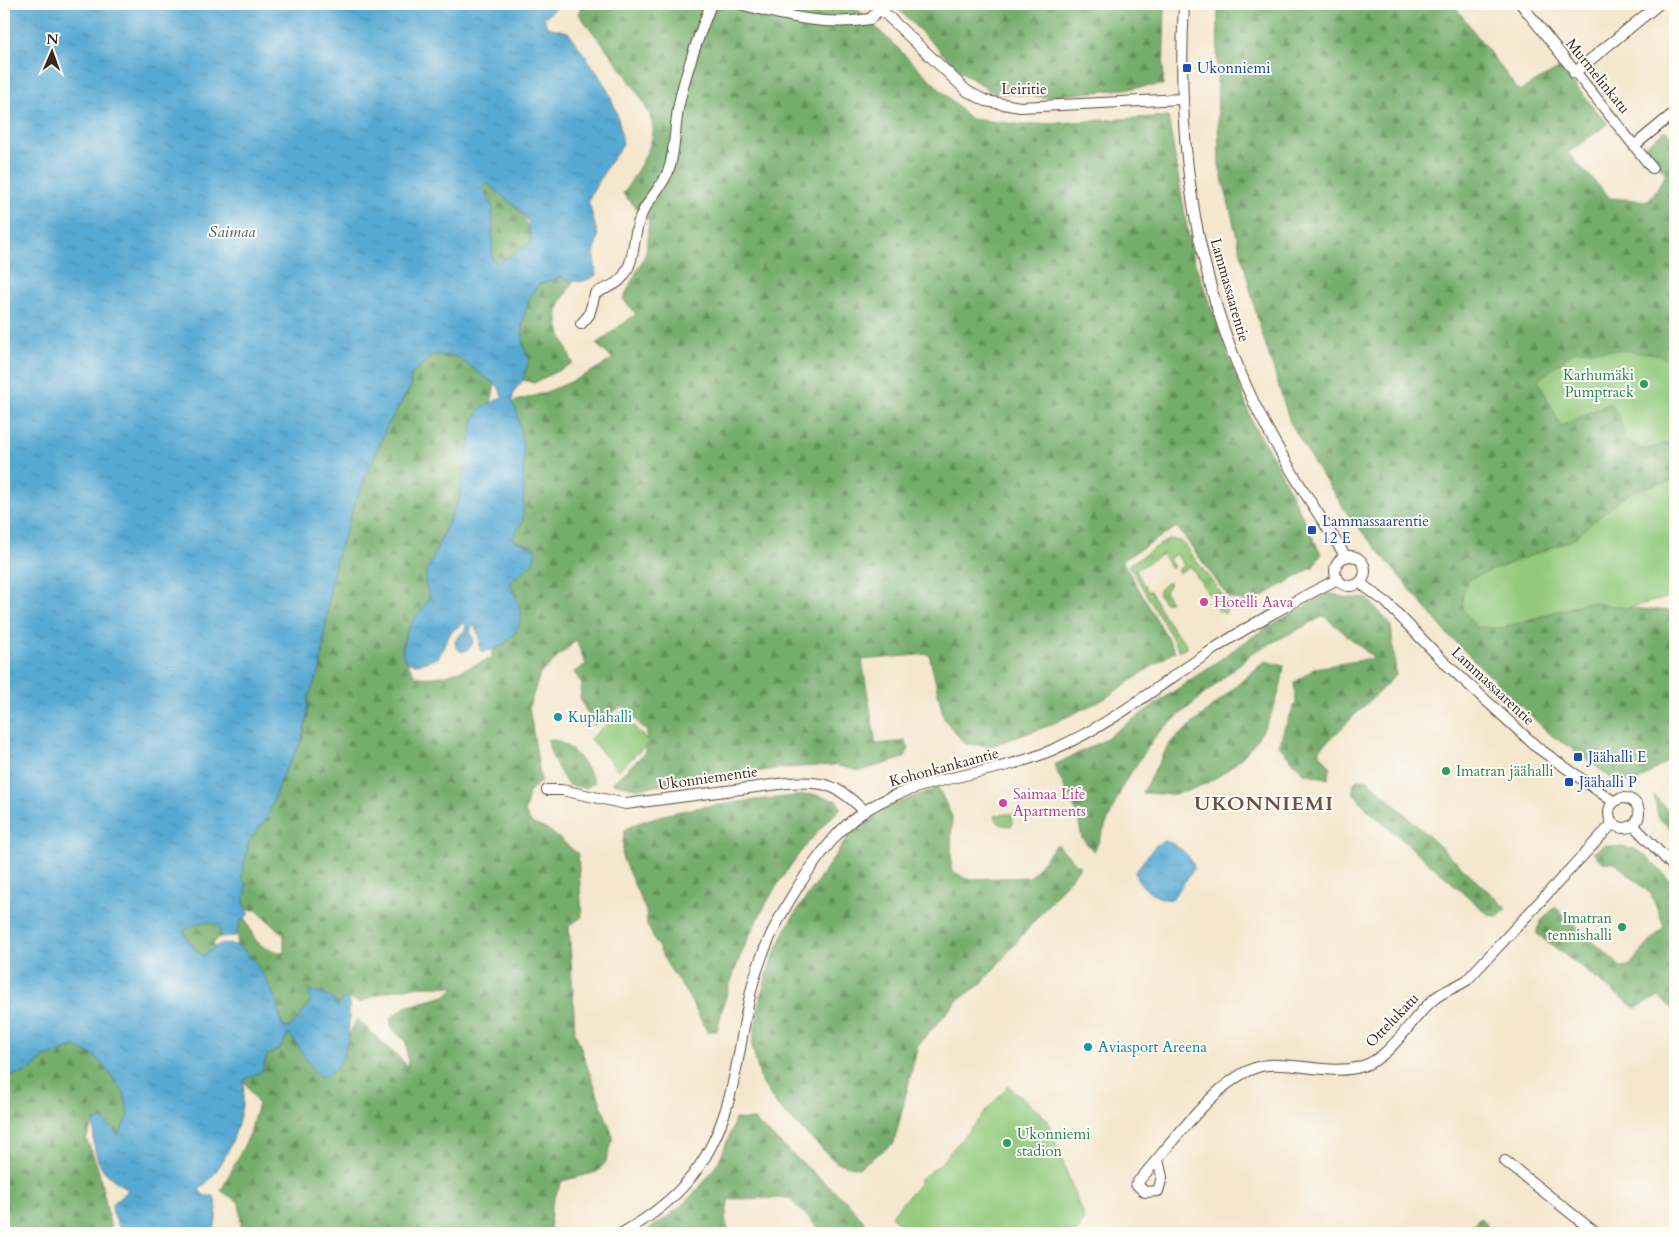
<svg xmlns="http://www.w3.org/2000/svg" width="1679" height="1237" font-family="Cardo,serif">
	<style>
		.grass { fill: url(#grass-tufts); stroke: #667a4d }
		.forest { fill: url(#forest-firs); stroke: #586c45 }
		.park { fill: #92c97c; stroke: #667a4d }
		.water { fill: url(#water-ripples); stroke: #496a78; fill-rule: evenodd }
		.lines { fill: none; stroke-linecap: round; stroke-linejoin: round }
		.minor-casing { stroke: #574638; stroke-width: 12 }
		.minor { stroke: #fff; stroke-width: 10 }
		.transit-dot { fill: #1a4fb4; stroke: #fdfcf7; stroke-width: 2 }
		.leisure-dot { fill: #2e9e5b; stroke: #fdfcf7; stroke-width: 2 }
		.hotel-dot { fill: #d1479c; stroke: #fdfcf7; stroke-width: 2 }
		.culture-dot { fill: #0f9aa8; stroke: #fdfcf7; stroke-width: 2 }
		.labels { text-anchor: middle; dominant-baseline: central; stroke-width: 4; stroke-linejoin: round; paint-order: stroke }
		.transit-label { font-size: 15px; fill: #164399; stroke: #fdfcf7; text-anchor: start }
		.street-label { font-size: 15px; fill: #3b2a1e; stroke: #fdfcf7 }
		.leisure-label { font-size: 15px; fill: #27864d; stroke: #fdfcf7; text-anchor: end }
		.hotel-label { font-size: 15px; fill: #b23c85; stroke: #fdfcf7; text-anchor: start }
		.culture-label { font-size: 15px; fill: #0d838f; stroke: #fdfcf7; text-anchor: start }
		.water-label { font-size: 16px; font-style: italic; fill: #465d66; stroke: #fdfcf7 }
		.district-label { font-size: 20px; font-weight: bold; letter-spacing: 1px; fill: #6f5047; stroke: #fdfcf7 }
	</style>
	<defs>
		<pattern id="grass-tufts" width="24" height="20" patternUnits="userSpaceOnUse" patternTransform="scale(1.25)"><rect width="24" height="20" fill="#92c97c"/><path d="M3 7l-1-3M5 7V3M7 7l1-3M15 17l-1-3M17 17v-4M19 17l1-3" fill="none" stroke="#78a365"/></pattern>
		<pattern id="forest-firs" width="22" height="20" patternUnits="userSpaceOnUse" patternTransform="scale(1.25)"><rect width="22" height="20" fill="#75ad6c"/><path d="M5 1l3.5 6h-7zM16 11l3.5 6h-7z" fill="#618d58"/></pattern>
		<pattern id="water-ripples" width="26" height="14" patternUnits="userSpaceOnUse" patternTransform="scale(1.25)"><rect width="26" height="14" fill="#57a9d2"/><path d="M2 4q2-2 4 0t4 0M15 11q2-2 4 0t4 0" fill="none" stroke="#498aaa"/></pattern>
	</defs>
	<rect width="100%" height="100%" fill="#fdfcf7"/>
	<filter id="ink" filterUnits="userSpaceOnUse"><feTurbulence type="fractalNoise" baseFrequency=".02" numOctaves="2"/><feDisplacementMap in="SourceGraphic" scale="10" xChannelSelector="R" yChannelSelector="G"/><feConvolveMatrix kernelMatrix="1 2 1 2 8 2 1 2 1" color-interpolation-filters="sRGB"/></filter>
	<filter id="wash" filterUnits="userSpaceOnUse"><feTurbulence type="fractalNoise" baseFrequency=".0096" numOctaves="4" result="noise"/><feDisplacementMap in="SourceGraphic" scale="20" xChannelSelector="R" yChannelSelector="G"/><feGaussianBlur stdDeviation="1.12" result="paint"/><feColorMatrix in="noise" values="0 0 0 0 0 0 0 0 0 0 0 0 0 0 0 0 0 1.4 0 .05"/><feComposite in="paint" operator="in"/></filter>
	<g filter="url(#wash)">
		<rect width="100%" height="100%" fill="#f4e7ce"/>
		<!-- grass -->
		<g class="grass">
			<path d="M1169 539 1181 541 1227 601 1228 608 1225 614 1219 611 1214 603 1216 600 1212 594 1209 595 1190 566 1179 573 1177 571 1184 565 1176 554 1169 559 1174 567 1171 569 1162 554 1136 570 1147 591H1151C1156 603 1164 616 1172 627 1177 634 1184 639 1188 647L1180 651 1130 567V564Z"/>
			<path d="M1166 583H1170L1165 592 1171 602H1164L1158 594 1159 590Z"/>
		</g>
		<!-- forest -->
		<g class="forest">
			<path d="M584 4H852L971 119 1025 125 1168 116 1191 251 1253 424 1274 459 1321 554 1313 567 1251 603 1229 598 1177 527 1122 560 1175 651 1104 699 1048 726 991 746 965 744 944 719 929 654 862 660 876 744 905 741 909 749 904 758 860 771 835 765 782 768 687 783 636 788 612 783 644 754 647 732 622 706 593 725 580 698 582 684 574 672 586 665 576 640 540 674 529 707 541 781 529 792 525 812 531 823 550 831 578 854 582 917 569 926 575 1032 613 1137 606 1162 597 1172 562 1181 551 1206 550 1233H242L239 1202 221 1191 249 1136 258 1104 244 1080 262 1071 267 1056 282 1047 288 1033 307 1057 315 1073 343 1055 347 1039 357 1019 408 1066 406 1042 391 1028V1018L405 1007 445 996 455 987C423 984 388 987 360 1003L349 998 342 999 337 1007 333 999 309 990 311 1001 295 1023 288 1028 282 1026 278 1006 247 952 236 945 241 920 245 917C255 942 257 948 284 953V935L256 910H248L244 905 242 874 249 841 268 817 280 780 302 740 307 717 308 698 320 670 330 588 336 559 357 497 386 428 411 387 410 376 432 355 456 356 495 384 491 403 481 408 474 419 460 496 434 554 425 582 430 596C423 614 400 631 402 652 403 658 412 668 415 676 439 682 469 667 492 658V651L505 644 520 609 511 589V581L534 562 526 543 515 541 513 536 523 520 524 490 517 411 512 402C550 393 580 379 613 359L596 344 636 314 623 299 646 253 649 221 623 194C632 179 655 145 653 128 650 98 597 39 578 13Z"/>
			<path d="M893 4H1165L1163 85 1045 97 993 93 959 70Z"/>
			<path d="M1218 4H1453L1519 91 1560 68 1608 124 1568 153 1610 198 1649 201 1666 174 1645 146 1665 130 1675 138V480L1641 488 1620 499 1572 540 1469 579 1501 628 1588 602 1628 608 1675 611V756L1637 782 1615 781 1577 752 1552 736 1449 636 1349 516 1313 462 1290 422 1257 317 1219 165 1217 73Z"/>
			<path d="M488 184C514 205 525 207 531 243L498 263 492 259 491 235 482 188Z"/>
			<path d="M560 277 573 282C569 290 562 298 559 306 554 325 566 347 573 363L534 383 523 380C532 355 524 356 522 334 521 319 528 296 538 285 543 280 552 279 560 277Z"/>
			<path d="M1328 593 1348 598H1367L1391 625 1396 675 1318 751 1330 766 1328 779 1304 773 1279 746 1284 729 1296 702 1294 683 1315 668 1374 658 1324 616 1254 652 1157 734 1124 783 1094 852 1082 838 1077 813 1054 765 1099 743 1264 629Z"/>
			<path d="M1265 661 1284 666C1277 726 1240 777 1180 793 1169 796 1154 793 1142 793L1169 744Z"/>
			<path d="M548 739C572 742 583 762 595 782L586 788 568 785C559 771 549 755 548 739Z"/>
			<path d="M1359 779 1368 780 1502 904 1506 909 1498 917 1488 914 1368 810 1353 792 1354 783Z"/>
			<path d="M938 787 952 816 951 870 966 879 1030 877 1057 844 1080 867 981 984 957 1001 918 1045 894 1143 858 1168 837 1163 778 1107 761 1081 752 1046 760 998 772 959 790 921 850 834 891 806Z"/>
			<path d="M812 794 837 801 841 808C780 864 734 950 717 1031H707L687 994 667 964 647 925 646 911 622 857 624 830C663 806 764 800 812 794Z"/>
			<path d="M1654 795 1675 819V834L1658 817Z"/>
			<path d="M1604 845 1635 849 1648 858 1675 885V1011L1659 997 1635 1008 1537 934 1540 922 1555 907 1621 967 1629 966 1664 926 1651 894 1615 863 1602 862 1593 853Z"/>
			<path d="M205 922 216 924 220 929 219 937 213 944 215 947 204 956 194 948 184 931 194 923Z"/>
			<path d="M75 1047 95 1056 110 1074 124 1093 129 1116 118 1135 103 1119 94 1121 86 1139C102 1168 104 1201 112 1233H4V1077L27 1072 45 1057Z"/>
			<path d="M735 1119 754 1120 850 1205 864 1222 865 1233H823L789 1198 729 1199 725 1219 729 1233H642C672 1217 706 1187 721 1156 727 1144 731 1131 735 1119Z"/>
			<path d="M1480 1217 1492 1231 1490 1233H1465Z"/>
		</g>
		<!-- park -->
		<g class="park">
			<path d="M1576 350H1617L1657 354 1675 364V440L1645 450 1624 440 1620 418 1610 403 1561 426 1538 380Z"/>
			<path d="M1675 480V596L1627 608 1588 602 1501 628 1476 627C1461 608 1458 602 1469 579L1572 540 1620 499 1641 488Z"/>
			<path d="M621 712 649 743 618 770 590 739Z"/>
			<path d="M1012 814 1013 824 1011 826C1002 825 997 825 995 815Z"/>
			<path d="M1008 1086 1047 1119 1084 1219 1077 1233H910L891 1216 920 1183V1179L938 1166Z"/>
		</g>
		<!-- water -->
		<g class="water">
			<path d="M4 4H561L544 18 547 27 568 32C598 75 616 90 623 145L608 165 588 200 598 236 594 254 596 275C582 284 574 283 560 277L539 284 530 296 522 325 524 346 529 360 523 380 514 391 512 402 517 411 524 452 523 520 513 537 515 541 534 547C540 565 522 569 511 581 511 592 518 599 520 610 525 632 502 649 482 652L480 649V637L475 627 472 626 470 634 474 639C472 646 469 650 462 652L456 647 455 641 465 630 466 624 463 623 451 632 438 658C431 660 423 664 415 664 395 663 404 636 410 626 416 615 425 608 430 597L425 582 427 571 460 496 474 419 481 408 502 397 499 387 456 356 432 355 410 376 411 386 386 428 357 497 336 559 330 588 320 670 308 698 307 717 302 740 280 780 268 817 249 841 242 874V879L248 885 245 888 247 893 244 896V905L249 914 241 920 236 936 219 937 220 929C210 917 194 923 184 931 187 942 194 949 204 956 208 953 212 949 216 946 245 931 272 986 278 1007 280 1014 280 1020 282 1026L288 1028 295 1023 311 1001 308 989 333 999 337 1007 342 999 349 998C350 1022 351 1072 320 1078 307 1065 301 1047 288 1033L282 1047 267 1056 262 1071 244 1080C245 1116 228 1166 199 1190L205 1196H214L217 1208 215 1227 204 1233 177 1227 174 1233H121C118 1222 112 1216 112 1204L128 1191C122 1185 113 1180 107 1174 93 1160 93 1139 94 1121L103 1119 118 1135 129 1116 124 1093 110 1074 95 1056 74 1047 45 1057 27 1072 4 1077ZM488 184 521 211 528 222 531 243 498 263 492 259 493 208 482 188Z"/>
			<path d="M1165 841C1177 844 1193 857 1194 869L1172 899C1159 902 1136 885 1135 872L1155 846Z"/>
		</g>
	</g>
	<g filter="url(#ink)">
		<g class="lines">
			<defs>
				<g id="minor">
					<path d="M739 4C783 15 825 27 870 19L880 9"/>
					<path d="M875 4 967 91 986 101 1020 107 1182 99"/>
					<path d="M1184 4C1176 141 1195 280 1255 405 1281 458 1314 507 1346 557"/>
					<path d="M1521 4 1652 168"/>
					<path d="M1574 73 1659 4"/>
					<path d="M1635 145 1675 112"/>
					<path d="M581 324 589 315 595 294C603 288 614 287 621 279 636 262 632 238 640 218 647 199 665 185 670 166 675 147 675 128 678 109 685 73 698 38 711 4"/>
					<circle cx="1350" cy="571" r="15"/>
					<path d="M1360 583 1387 603 1444 662 1538 748 1614 802"/>
					<path d="M547 790H562L626 804 787 783C824 781 837 784 864 811"/>
					<circle cx="1624" cy="813" r="15"/>
					<path d="M1633 825 1675 868"/>
					<path d="M1158 1160 1162 1177 1158 1191 1145 1192 1136 1184C1167 1151 1222 1068 1268 1065 1299 1063 1334 1076 1363 1066 1394 1055 1410 1019 1434 999 1443 991 1457 987 1467 980L1613 823"/>
					<path d="M1505 1161 1596 1233"/>
					<path d="M622 1233C692 1194 721 1147 736 1069 743 1037 746 1004 756 973 771 925 802 876 834 838 890 773 980 782 1052 750 1110 725 1151 691 1202 657 1245 627 1291 603 1338 579"/>
				</g>
			</defs>
			<!-- minor casing -->
			<use href="#minor" class="minor-casing"/>
			<!-- minor -->
			<use href="#minor" class="minor"/>
		</g>
	</g>
	<!-- markers -->
	<g class="transit-dot">
		<rect x="1182" y="63" width="10" height="10" rx="2.5"/>
		<rect x="1307" y="525" width="10" height="10" rx="2.5"/>
		<rect x="1573" y="752" width="10" height="10" rx="2.5"/>
		<rect x="1564" y="777" width="10" height="10" rx="2.5"/>
	</g>
	<g class="leisure-dot">
		<circle cx="1644" cy="384" r="5"/>
		<circle cx="1446" cy="771" r="5"/>
		<circle cx="1622" cy="927" r="5"/>
		<circle cx="1007" cy="1143" r="5"/>
	</g>
	<g class="hotel-dot">
		<circle cx="1204" cy="602" r="5"/>
		<circle cx="1003" cy="803" r="5"/>
	</g>
	<g class="culture-dot">
		<circle cx="558" cy="717" r="5"/>
		<circle cx="1088" cy="1047" r="5"/>
	</g>
	<g class="labels">
		<!-- transit labels -->
		<g class="transit-label">
			<text x="1197" y="68">Ukonniemi</text>
			<text x="1322" y="521">Lammassaarentie<tspan x="1322" dy="17">12 E</tspan></text>
			<text x="1588" y="757">Jäähalli E</text>
			<text x="1579" y="782">Jäähalli P</text>
		</g>
		<!-- street labels -->
		<g class="street-label">
			<text transform="translate(1598 76) rotate(51)">Murmelinkatu</text>
			<text x="1024" y="89">Leiritie</text>
			<text transform="translate(1230 290) rotate(74)">Lammassaarentie</text>
			<text transform="translate(1493 686) rotate(43)">Lammassaarentie</text>
			<text transform="translate(944 767) rotate(-15)">Kohonkankaantie</text>
			<text transform="translate(708 778) rotate(-8)">Ukonniementie</text>
			<text transform="translate(1392 1020) rotate(-46)">Ottelukatu</text>
		</g>
		<!-- leisure labels -->
		<g class="leisure-label">
			<text x="1634" y="375">Karhumäki<tspan x="1634" dy="17">Pumptrack</tspan></text>
			<text x="1456" y="771" text-anchor="start">Imatran jäähalli</text>
			<text x="1612" y="918">Imatran<tspan x="1612" dy="17">tennishalli</tspan></text>
			<text x="1017" y="1134" text-anchor="start">Ukonniemi<tspan x="1017" dy="17">stadion</tspan></text>
		</g>
		<!-- hotel labels -->
		<g class="hotel-label">
			<text x="1214" y="602">Hotelli Aava</text>
			<text x="1013" y="794">Saimaa Life<tspan x="1013" dy="17">Apartments</tspan></text>
		</g>
		<!-- culture labels -->
		<g class="culture-label">
			<text x="568" y="717">Kuplahalli</text>
			<text x="1098" y="1047">Aviasport Areena</text>
		</g>
		<!-- water labels -->
		<g class="water-label">
			<text x="232" y="232">Saimaa</text>
		</g>
		<!-- district labels -->
		<g class="district-label">
			<text x="1264" y="803">UKONNIEMI</text>
		</g>
	</g>
	<!-- margin -->
	<rect width="1679" height="1237" fill="none" stroke="#fdfcf7" stroke-width="20"/>
	<!-- north arrow -->
	<g transform="translate(52 52) rotate(2)" stroke="#fdfcf7" stroke-width="4" paint-order="stroke">
	<path d="M0-4L9 19L0 12L-9 19Z" fill="#3b2a1e"/>
	<text y="-8" font-size="14" font-weight="bold" text-anchor="middle" fill="#3b2a1e">N</text>
	</g>
</svg>
